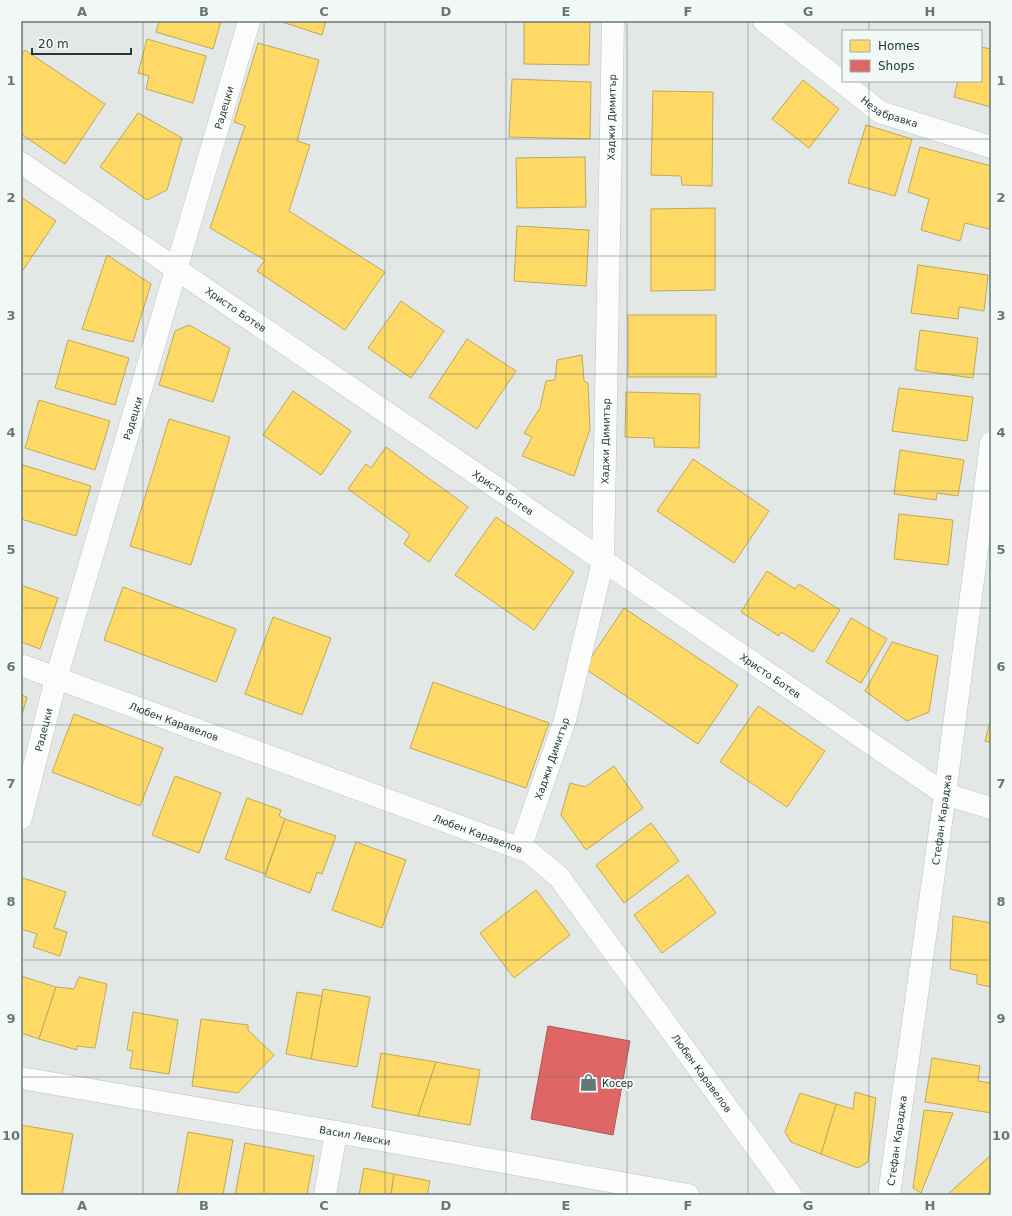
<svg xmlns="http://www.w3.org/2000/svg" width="1012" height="1216" font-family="'DejaVu Sans',sans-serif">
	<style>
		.homes { fill: #ffd966; stroke: #bcaa58 }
		.shops { fill: #e06666; stroke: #a75958 }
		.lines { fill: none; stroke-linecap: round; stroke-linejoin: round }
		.street-casing { stroke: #c0c5c4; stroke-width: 23 }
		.secondary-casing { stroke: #bfc6c4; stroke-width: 23 }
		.street { stroke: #fbfcfb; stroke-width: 22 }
		.secondary { stroke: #fbfcfb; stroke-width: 22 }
		.grid { fill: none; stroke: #657875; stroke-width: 1; stroke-opacity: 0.55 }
		.labels { text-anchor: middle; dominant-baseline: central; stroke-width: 4; stroke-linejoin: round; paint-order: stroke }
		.street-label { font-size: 10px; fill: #213c37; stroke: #f1f8f5 }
		.poi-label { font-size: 10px; fill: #213c37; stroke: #f1f8f5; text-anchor: start }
		.neatline { fill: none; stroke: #657875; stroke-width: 1.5 }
		.grid-label { font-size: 13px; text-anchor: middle; font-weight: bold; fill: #657875 }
	</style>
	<rect width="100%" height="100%" fill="#e3e8e7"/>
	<!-- homes -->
	<g class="homes">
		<path d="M159 21H221L213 49 156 32Z"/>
		<path d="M282 21H326L322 35 282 22Z"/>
		<path d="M524 21H590L589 65 524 64Z"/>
		<path d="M147 39 206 56 193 103 146 89 149 76 138 73Z"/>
		<path d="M258 43 319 60 297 141 310 145 289 211 385 272 345 330 257 271 265 260 210 228 245 126 234 122Z"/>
		<path d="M981 47 991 49V107L954 97 958 81H981Z"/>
		<path d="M25 50 105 104 65 164 21 134V55Z"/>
		<path d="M512 79 591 82 590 139 509 137Z"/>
		<path d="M803 80 839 109 809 148 772 119Z"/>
		<path d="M653 91 713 92 712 186 682 185 681 176 651 175Z"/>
		<path d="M138 113 182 138 167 190 147 200 100 167Z"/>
		<path d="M866 125 912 139 895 196 848 183Z"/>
		<path d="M920 147 991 166V220L989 229 965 223 960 241 921 230 929 199 908 192Z"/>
		<path d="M585 157 586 207 517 208 516 158Z"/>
		<path d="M21 197 56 221 21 273Z"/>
		<path d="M715 208V290L651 291V209Z"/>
		<path d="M517 226 589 230 586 286 514 281Z"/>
		<path d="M107 255 151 284 133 342 82 329Z"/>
		<path d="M918 265 988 275 984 311 959 307 958 319 911 313Z"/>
		<path d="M401 301 444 331 411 378 368 348Z"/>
		<rect x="628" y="315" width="88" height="62"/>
		<path d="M189 325 230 348 213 402 159 385 175 331Z"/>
		<path d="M920 330 978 338 973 378 915 370Z"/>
		<path d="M467 339 516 371 477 429 429 397Z"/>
		<path d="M68 340 129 358 115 405 55 388Z"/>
		<path d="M582 355 584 381 588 383 590 429 574 476 522 456 532 437 524 433 540 408 546 381 555 380 557 360Z"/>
		<path d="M899 388 973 397 967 441 892 431Z"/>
		<path d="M293 391 351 431 321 475 263 435Z"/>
		<path d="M626 392 700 394 699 448 654 447V438L625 437Z"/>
		<path d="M39 400 110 421 95 470 25 448Z"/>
		<path d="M169 419 230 437 191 565 130 546Z"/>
		<path d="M386 447 468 507 429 562 404 544 410 534 348 489 366 464 371 468Z"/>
		<path d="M900 450 964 460 958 496 937 493 936 500 894 494Z"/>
		<path d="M693 459 769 511 734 563 657 511Z"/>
		<path d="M23 465 91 486 76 536 21 519V472Z"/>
		<path d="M899 514 953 520 948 565 894 559Z"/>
		<path d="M496 517 574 572 534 630 455 575Z"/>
		<path d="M767 571 795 589 799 584 840 610 813 652 781 632 779 636 741 612Z"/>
		<path d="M21 585 58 598 40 649 21 642Z"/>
		<path d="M123 587 236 629 216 682 104 640Z"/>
		<path d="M624 608 738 685 698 744 584 668Z"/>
		<path d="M273 617 331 638 302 715 245 694Z"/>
		<path d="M851 618 887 639 861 683 826 662Z"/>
		<path d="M892 642 938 656 929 712 907 721 865 691Z"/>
		<path d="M433 682 549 723 526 788 410 748Z"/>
		<path d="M21 695 27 697 21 718Z"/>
		<path d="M758 706 825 751 787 807 720 762Z"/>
		<path d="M74 714 163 748 140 806 52 772Z"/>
		<path d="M991 718V743L985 741Z"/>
		<path d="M614 766 643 808 586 850 561 815 570 783 585 787Z"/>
		<path d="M175 776 221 793 199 853 152 835Z"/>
		<path d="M247 798 281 810 279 816 285 819 265 874 225 859Z"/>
		<path d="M285 819 336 836 322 874 317 872 310 893 265 876Z"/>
		<path d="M651 823 679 861 624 903 596 865Z"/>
		<path d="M356 842 406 860 382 928 332 910Z"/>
		<path d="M688 875 716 913 662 953 634 915Z"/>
		<path d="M23 878 66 892 54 928 67 932 60 956 33 947 37 934 21 929V884Z"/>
		<path d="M536 890 570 935 514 978 480 933Z"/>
		<path d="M953 916 991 923V987L977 984V975L950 969Z"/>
		<path d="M21 976 56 987 39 1039 21 1033Z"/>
		<path d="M79 977 107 984 95 1048 77 1046V1050L39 1039 56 987 74 989Z"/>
		<path d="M323 989 370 997 357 1067 311 1059Z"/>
		<path d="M297 992 322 996 311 1059 286 1054Z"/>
		<path d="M133 1012 178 1020 169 1074 130 1068 133 1051 127 1050Z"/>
		<path d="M201 1019 248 1025V1030L274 1055 238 1093 192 1086Z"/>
		<path d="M381 1053 436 1062 418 1116 372 1107Z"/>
		<path d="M932 1058 980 1066 978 1081 991 1083V1113L925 1102Z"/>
		<path d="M436 1062 480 1070 470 1125 418 1116Z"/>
		<path d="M855 1092 876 1098 868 1162 858 1168 821 1154 836 1104 853 1109Z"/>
		<path d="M800 1093 836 1104 821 1154 791 1142 785 1132Z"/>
		<path d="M924 1110 953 1113 921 1193 913 1188Z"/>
		<path d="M21 1125 73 1134 62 1195H21Z"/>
		<path d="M188 1132 233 1140 223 1195H177Z"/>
		<path d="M245 1143 314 1156 307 1195H235Z"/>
		<path d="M991 1155V1190L986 1195H947Z"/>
		<path d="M364 1168 394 1174 391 1195H359Z"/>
		<path d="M394 1174 430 1181 427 1195H391Z"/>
	</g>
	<!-- shops -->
	<path class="shops" d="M548 1026 630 1041 613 1135 531 1119Z"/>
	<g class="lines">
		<defs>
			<g id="street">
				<path id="s1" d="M764 21 880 112 991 147"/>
				<path id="s2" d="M21 665 529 852 559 877 791 1195"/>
				<path id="s3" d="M520 849 565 720 603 561 613 21"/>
				<path d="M325 1195 336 1132"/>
				<path id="s4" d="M889 1195 945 794 991 443"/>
			</g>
			<g id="secondary">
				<path id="s5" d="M21 163C330 372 636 585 945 794L991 808"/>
				<path id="s6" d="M21 818 56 679 249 21"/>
				<path id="s7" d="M21 1078 336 1132 688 1195"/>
			</g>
		</defs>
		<!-- street casing -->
		<use href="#street" class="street-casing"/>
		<!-- secondary casing -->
		<use href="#secondary" class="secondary-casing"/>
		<!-- street -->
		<use href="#street" class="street"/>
		<!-- secondary -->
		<use href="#secondary" class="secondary"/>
	</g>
	<!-- grid -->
	<path class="grid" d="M143 21V1195M264 21V1195M385 21V1195M506 21V1195M627 21V1195M748 21V1195M869 21V31M869 81V1195M21 139H991M21 256H991M21 374H991M21 491H991M21 608H991M21 725H991M21 842H991M21 960H991M21 1077H991"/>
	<!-- icons -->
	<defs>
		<symbol id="shop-bare" viewBox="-9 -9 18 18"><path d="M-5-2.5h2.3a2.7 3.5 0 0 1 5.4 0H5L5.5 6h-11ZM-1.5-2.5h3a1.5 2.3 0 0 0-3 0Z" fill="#657875" stroke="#f1f8f5" stroke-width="2.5" paint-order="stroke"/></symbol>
	</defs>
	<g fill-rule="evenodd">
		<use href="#shop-bare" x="576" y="1070" width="25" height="25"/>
	</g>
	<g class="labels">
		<!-- street labels -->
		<g class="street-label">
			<text stroke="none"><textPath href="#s6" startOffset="739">Радецки</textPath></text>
			<text stroke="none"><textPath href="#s1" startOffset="156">Незабравка</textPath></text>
			<text stroke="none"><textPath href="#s3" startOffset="744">Хаджи Димитър</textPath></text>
			<text stroke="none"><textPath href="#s5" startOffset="260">Христо Ботев</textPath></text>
			<text stroke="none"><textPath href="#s6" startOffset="415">Радецки</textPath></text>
			<text stroke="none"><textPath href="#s3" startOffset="420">Хаджи Димитър</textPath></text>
			<text stroke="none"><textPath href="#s5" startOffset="584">Христо Ботев</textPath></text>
			<text stroke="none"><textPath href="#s5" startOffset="908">Христо Ботев</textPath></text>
			<text stroke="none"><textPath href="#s2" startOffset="163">Любен Каравелов</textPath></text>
			<text stroke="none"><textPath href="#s6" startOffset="91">Радецки</textPath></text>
			<text stroke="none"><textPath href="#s3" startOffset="96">Хаджи Димитър</textPath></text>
			<text stroke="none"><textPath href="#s4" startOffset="379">Стефан Караджа</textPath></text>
			<text stroke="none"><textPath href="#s2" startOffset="487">Любен Каравелов</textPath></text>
			<text stroke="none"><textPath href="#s2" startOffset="823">Любен Каравелов</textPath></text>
			<text stroke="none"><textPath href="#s7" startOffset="339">Васил Левски</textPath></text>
			<text stroke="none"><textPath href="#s4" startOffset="55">Стефан Караджа</textPath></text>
		</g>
		<!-- poi labels -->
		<g class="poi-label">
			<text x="602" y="1083">Косер</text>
		</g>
	</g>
	<!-- border -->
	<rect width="1012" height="1216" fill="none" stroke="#f1f8f5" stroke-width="44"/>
	<!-- legend -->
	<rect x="842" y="30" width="140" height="52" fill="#f1f8f5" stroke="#9eada9"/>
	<rect x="850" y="40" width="20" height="12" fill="#ffd966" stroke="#9eada9"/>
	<text x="878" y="50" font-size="12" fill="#213c37">Homes</text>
	<rect x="850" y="60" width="20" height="12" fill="#e06666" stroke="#9eada9"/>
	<text x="878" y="70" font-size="12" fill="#213c37">Shops</text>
	<!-- scale -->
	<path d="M32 48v6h99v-6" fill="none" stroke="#213c37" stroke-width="2"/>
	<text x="38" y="48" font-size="12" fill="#213c37" stroke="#f1f8f5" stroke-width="3" paint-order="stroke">20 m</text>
	<rect x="22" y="22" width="968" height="1172" class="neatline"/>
	<g class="grid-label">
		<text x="82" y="16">A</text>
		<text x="204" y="16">B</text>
		<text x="324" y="16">C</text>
		<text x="446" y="16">D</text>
		<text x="566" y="16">E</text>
		<text x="688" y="16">F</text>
		<text x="808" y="16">G</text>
		<text x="930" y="16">H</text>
		<text x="11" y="85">1</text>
		<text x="1001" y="85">1</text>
		<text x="11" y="202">2</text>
		<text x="1001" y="202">2</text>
		<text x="11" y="320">3</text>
		<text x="1001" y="320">3</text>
		<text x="11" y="437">4</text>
		<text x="1001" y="437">4</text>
		<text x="11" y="554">5</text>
		<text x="1001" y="554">5</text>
		<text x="11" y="671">6</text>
		<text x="1001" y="671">6</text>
		<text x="11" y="788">7</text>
		<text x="1001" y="788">7</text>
		<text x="11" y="906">8</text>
		<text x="1001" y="906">8</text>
		<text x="11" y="1023">9</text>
		<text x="1001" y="1023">9</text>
		<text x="11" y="1140">10</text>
		<text x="1001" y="1140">10</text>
		<text x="82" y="1210">A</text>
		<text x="204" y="1210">B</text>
		<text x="324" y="1210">C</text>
		<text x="446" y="1210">D</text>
		<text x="566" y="1210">E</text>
		<text x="688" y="1210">F</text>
		<text x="808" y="1210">G</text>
		<text x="930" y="1210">H</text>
	</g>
</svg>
